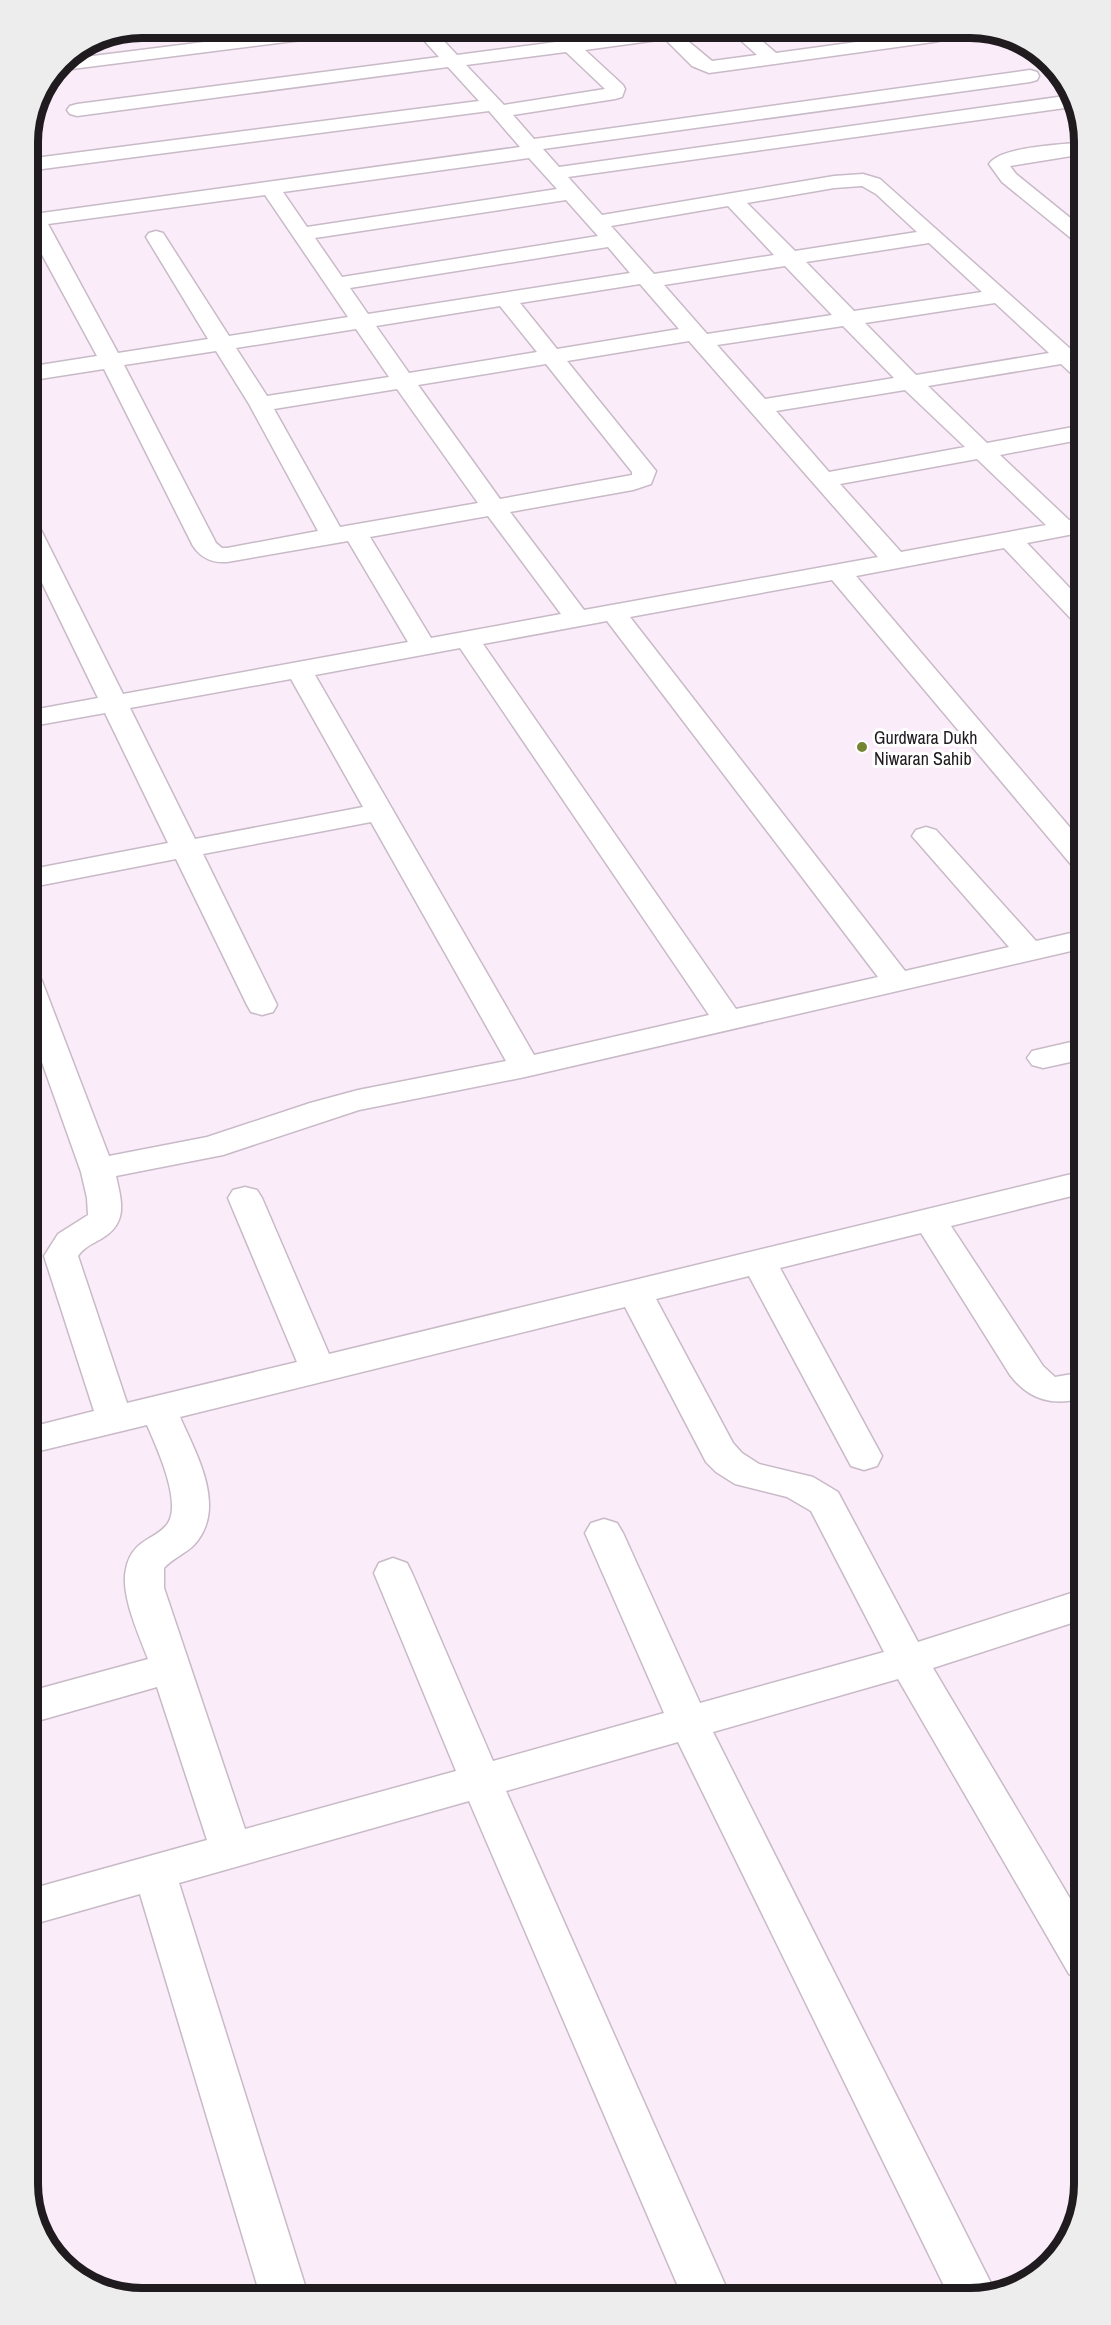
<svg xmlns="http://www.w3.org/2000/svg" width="1111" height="2325" font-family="'Archivo Narrow',sans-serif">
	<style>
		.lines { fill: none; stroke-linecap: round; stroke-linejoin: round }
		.minor-casing { stroke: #c8bac7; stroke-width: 3 }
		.minor { fill: #fff; fill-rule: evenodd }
		.poi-dot { fill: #758534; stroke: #fff; stroke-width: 2 }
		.labels { text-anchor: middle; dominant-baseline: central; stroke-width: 6; stroke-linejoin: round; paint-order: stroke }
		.poi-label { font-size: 18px; fill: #201b1f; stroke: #fff; text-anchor: start }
		.rim { fill: none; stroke: #201b1f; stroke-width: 8 }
	</style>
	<rect width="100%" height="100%" fill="#fbecfa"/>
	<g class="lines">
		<defs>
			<g id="minor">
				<path d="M323 27H375L372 31 366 32 56 71 61 60Z"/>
				<path d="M412 27H431L457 55 556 42 550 35 553 31C563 29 567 33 575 40L656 29 654 27H725L722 31 683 37 712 61 757 55 726 27H746L776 53 922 33 917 27H937L943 34 939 41 933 42 709 73 692 66 665 39 585 50 623 85 625 89 622 97 615 99 513 115 534 139 1030 70 1037 72 1039 76 1037 80 1030 82 543 149 559 167 1065 96 1072 98 1075 102 1072 106 1065 108 568 177 602 215 834 176 863 174 880 179 1084 361V380L1076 378 1061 364 928 386 987 443 1084 425V439L1000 455 1069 520 1084 518V532L1027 543 1084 603V626L1075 623 1004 548 856 576 1084 844V871L1074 868 832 580 630 617 905 971 1009 947 912 836 916 830 926 827 936 830 1036 941 1084 930V948L525 1077 359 1110 223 1155 116 1176C122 1203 128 1223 101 1239 92 1244 83 1248 78 1256L127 1403 297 1362 228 1198 233 1190 245 1187 257 1190 262 1198 329 1354 1084 1171V1193L951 1226 1043 1366 1055 1377 1084 1372V1398C1053 1406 1030 1401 1010 1375L921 1233 780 1268 882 1456 877 1466 864 1470 851 1466 749 1276 656 1299 733 1443 742 1453 759 1464 813 1477 838 1492 918 1642 1084 1589V1619L933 1668 1084 1922V1980L1069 1974 898 1679 713 1732 996 2293 970 2298H950L678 1742 506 1791 731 2298H683L469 1801 179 1883 309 2298H261L140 1894 27 1926V1890L207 1840 157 1687 27 1724V1692L148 1659C139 1635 120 1594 126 1569 132 1538 157 1540 168 1523 182 1501 156 1446 147 1425L27 1454V1428L94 1411 44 1256 58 1234 88 1215 87 1198 81 1172 27 1020V972L38 974 42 981 109 1156 207 1137 310 1103 358 1090 506 1061 371 822 203 854 277 1005 273 1012 262 1015 251 1012 247 1005 176 859 27 888V870L168 843 105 713 27 727V711L98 698 27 552V519L36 521 39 526 123 694 408 642 348 541 227 562C212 563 201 558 193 546L104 369 27 381V367L97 356 27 227V215L520 147 489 111 27 171V159L479 101 448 67 77 116 70 114 67 110 70 106 77 104 439 57ZM566 52 605 89 504 105 466 65ZM529 158 557 189 307 227 283 192ZM862 186 876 194 917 232 795 251 747 203 834 188ZM265 195 348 317 229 336 163 233 156 231 149 233 146 237 208 339 118 353 48 224ZM566 200 598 236 342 277 315 238ZM728 206 774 255 654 274 611 226ZM929 243 982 292 854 311 806 262ZM608 247 630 273 368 314 350 288ZM785 266 832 315 707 334 664 285ZM640 284 679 329 557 349 520 303ZM995 303 1049 353 916 375 865 323ZM500 306 537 352 409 373 376 326ZM843 326 894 378 765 399 717 345ZM356 329 389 377 267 396 236 348ZM689 341 878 557 584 610 510 512 633 490 651 484 656 471 567 361ZM216 351 249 404 318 531 227 548H222L216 543 124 365ZM546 364 632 472V475L500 499 418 385ZM397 389 478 503 340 527 274 409ZM905 390 965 447 829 472 776 411ZM977 459 1046 525 901 552 840 484ZM488 516 561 614 431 638 370 537ZM607 621 878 977 736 1009 483 644ZM460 648 709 1015 534 1055 315 675ZM291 679 363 807 195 839 130 708ZM625 1307 706 1462 716 1472 735 1484 787 1497 811 1511 884 1652 700 1703 623 1533 617 1523 604 1519 591 1523 585 1533 664 1713 493 1761 412 1573 407 1563 393 1558 379 1563 374 1573 456 1771 245 1829 164 1588V1568C173 1558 185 1554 194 1545 228 1508 196 1454 180 1417Z"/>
				<path d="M1084 142V154L1010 166 1016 174 1084 229V245L1077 243 1002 182 989 164C1001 146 1062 145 1084 142Z"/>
				<path d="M1084 1039V1059L1043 1068 1032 1065 1027 1058 1032 1051Z"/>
			</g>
		</defs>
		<!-- minor casing -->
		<use href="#minor" class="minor-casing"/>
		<!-- minor -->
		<use href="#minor" class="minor"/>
	</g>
	<!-- markers -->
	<circle class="poi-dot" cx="862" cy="747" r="6"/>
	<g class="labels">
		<!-- poi labels -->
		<g class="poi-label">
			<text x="874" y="737">Gurdwara Dukh<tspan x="874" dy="21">Niwaran Sahib</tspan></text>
		</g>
	</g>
	<!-- crop -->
	<path d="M0 0H1111V2325H0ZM142 38H970A104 104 0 0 1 1074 142V2184A104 104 0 0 1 970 2288H142A104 104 0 0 1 38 2184V142A104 104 0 0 1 142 38Z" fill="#ededed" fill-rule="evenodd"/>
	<path class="rim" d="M142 38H970A104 104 0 0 1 1074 142V2184A104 104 0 0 1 970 2288H142A104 104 0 0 1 38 2184V142A104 104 0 0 1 142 38Z"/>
</svg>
